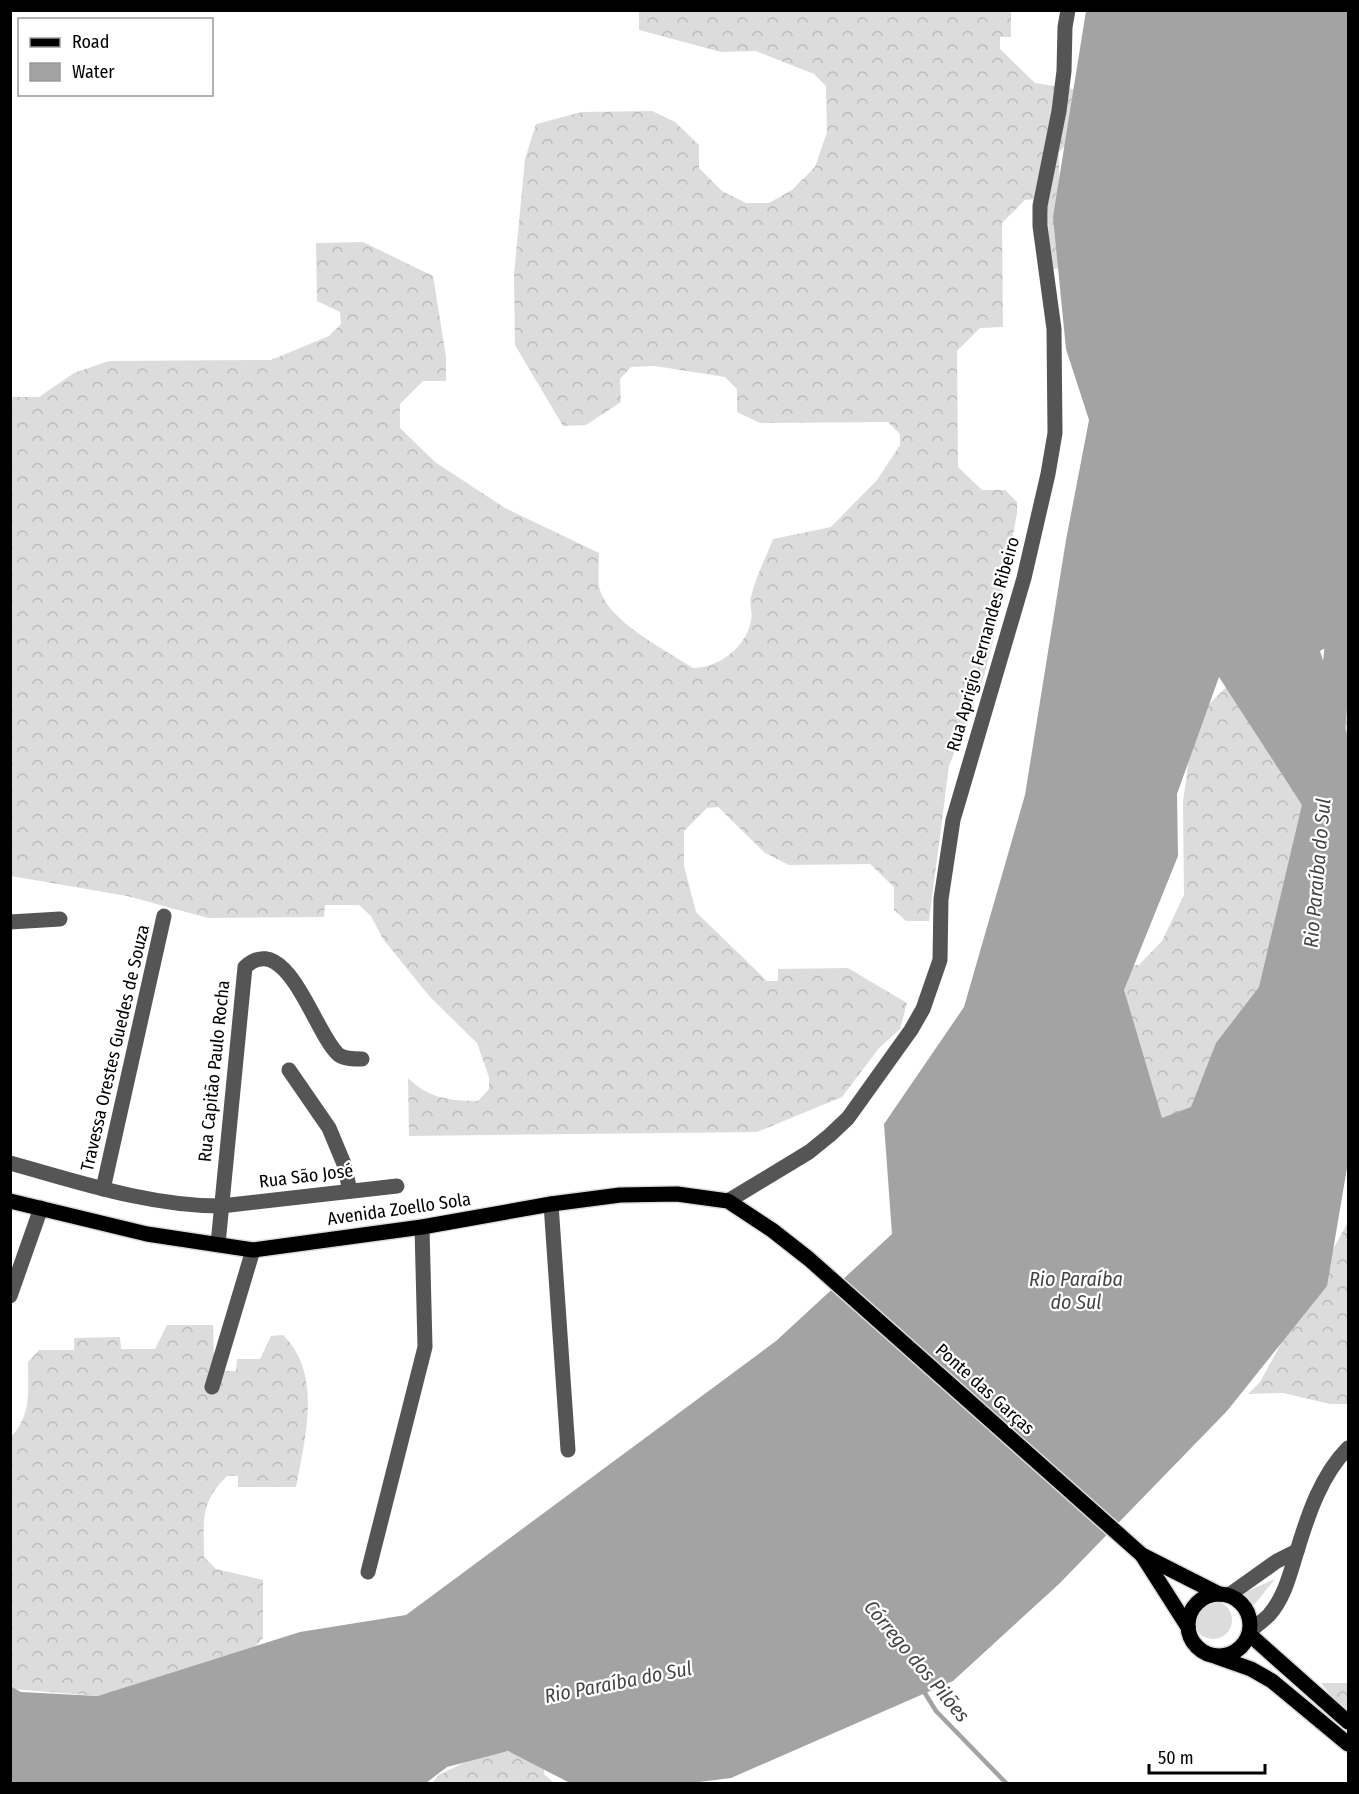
<svg xmlns="http://www.w3.org/2000/svg" width="1359" height="1794" font-family="'Fira Sans Condensed',sans-serif">
	<style>
		.green { fill: #dcdcdc }
		.forest { fill: url(#forest-crowns) }
		.water { fill: #a3a3a3; fill-rule: evenodd }
		.lines { fill: none; stroke-linecap: round; stroke-linejoin: round }
		.stream { stroke: #a3a3a3; stroke-width: 4.5 }
		.river { stroke: #a3a3a3; stroke-width: 28 }
		.major-casing { stroke: #dbdbdb; stroke-width: 18 }
		.minor { stroke: #555; stroke-width: 15 }
		.major { stroke: #000; stroke-width: 15 }
		.labels { text-anchor: middle; dominant-baseline: central; stroke-width: 4.5; stroke-linejoin: round; paint-order: stroke }
		.street-label { font-size: 18px; fill: #000; stroke: #fff }
		.water-label { font-size: 20px; font-style: italic; fill: #444; stroke: #fff }
	</style>
	<defs>
		<pattern id="forest-crowns" width="20" height="18" patternUnits="userSpaceOnUse" patternTransform="scale(1.5)"><rect width="20" height="18" fill="#dcdcdc"/><path d="M2 6a3 3 0 1 1 6 0M12 15a3 3 0 1 1 6 0" fill="none" stroke="#bbb"/></pattern>
	</defs>
	<rect width="100%" height="100%" fill="#fff"/>
	<!-- green -->
	<g class="green">
		<path d="M1275 1579 1254 1605 1243 1593Z"/>
		<circle cx="1213" cy="1620" r="19"/>
	</g>
	<!-- forest -->
	<g class="forest">
		<path d="M639 11H1011V37H1000V49L1035 83 1105 94 1082 129 1059 152 1060 233 1072 268 1049 269 1048 211 1036 199 1025 200 1002 223 1003 327 980 328 957 351 958 467 982 490H1005L1017 502V513L994 637 984 676 949 766 929 921H906L894 910V887L870 864 789 865 765 853 718 807 707 808 684 831V866L696 912 767 981H778V969L848 968 907 1003 900 1029 879 1048 842 1097 757 1132 409 1136 408 1078C428 1098 450 1101 478 1101L489 1089V1077L477 1043 430 997 383 939 371 916 359 905H325L324 917 208 918 127 896 11 876 10 397H39L74 373 109 361 271 360 329 336 341 324 340 312 317 301 316 243 363 242 433 276 446 357V381H423L400 404V428L435 462 505 508 599 553C599 564 598 576 599 586 605 620 666 650 693 668 719 668 746 647 751 621 753 613 749 604 751 597 755 578 766 558 773 539L831 527 877 480 900 445V434L888 422 760 423 737 412V389L725 377 655 366 631 367 620 379 621 402 586 425 563 426 515 345 514 275 525 159 536 124 582 112 652 111 675 122 699 145V168L722 191 746 203H769L792 190 815 167 827 132 826 86 814 74 756 51 721 52 639 30Z"/>
		<path d="M1332 649H1344L1348 651V745L1333 707Z"/>
		<path d="M1228 685 1311 777 1290 975 1153 1162 1115 965H1139L1162 941 1184 895 1183 802 1194 720Z"/>
		<path d="M1348 1222V1404H1330L1283 1393 1248 1394 1260 1382Z"/>
		<path d="M167 1325H213L214 1360 225 1371H236L237 1359H260L271 1336 283 1335C323 1374 305 1438 296 1487H238V1476H227C199 1504 204 1521 204 1557L216 1569 263 1580V1638L240 1662 125 1698 11 1689 10 1438C32 1416 28 1391 28 1362L39 1350H74V1338L120 1337 121 1349H155Z"/>
		<path d="M1321 1683H1348V1712L1337 1703Z"/>
		<path d="M544 1751V1774L554 1783 431 1784 439 1775 486 1752Z"/>
	</g>
	<!-- water -->
	<path class="water" d="M1086 11H1348V635L1320 651 1348 737V1162L1327 1286 1227 1411 1059 1584 953 1681 731 1778 683 1784 570 1783 508 1751 447 1767 426 1783H11L10 1686 21 1692 98 1696 300 1632 406 1615 776 1341 892 1234 884 1124 964 1007 1025 795 1066 540 1089 420 1066 349 1053 217ZM1219 677 1302 805 1259 987 1216 1043 1191 1107 1162 1118 1124 990 1178 856 1177 794Z"/>
	<g class="lines">
		<!-- stream -->
		<path class="stream" d="M923 1690 936 1711 1007 1784"/>
		<!-- river -->
		<path class="river" d="M1331 730 1348 541"/>
		<defs>
			<g id="major">
				<path d="M10 1201 147 1234 253 1250 422 1227 551 1204 620 1195 677 1194 728 1201 772 1230 809 1259 1142 1555 1188 1627"/>
				<path d="M1142 1555 1219 1594"/>
				<circle cx="1219" cy="1625" r="31"/>
				<path d="M1249 1634 1348 1722"/>
				<path d="M1217 1657 1251 1669 1272 1681 1348 1744"/>
			</g>
		</defs>
		<!-- major casing -->
		<use href="#major" class="major-casing"/>
		<!-- minor -->
		<g class="minor">
			<path d="M10 922 60 919"/>
			<path d="M289 1070 329 1128 344 1164 350 1191"/>
			<path d="M10 1163C79 1182 149 1206 221 1206L397 1186"/>
			<path d="M103 1189 164 916"/>
			<path d="M728 1201 809 1152 830 1135 848 1118 911 1030 923 1009 940 960 941 899 953 820 1024 578 1048 474 1055 433 1054 329 1040 226V206L1059 111 1064 71 1065 27 1068 10"/>
			<path d="M551 1204 568 1450"/>
			<path d="M218 1244 245 967C287 928 316 1037 339 1055 345 1059 354 1059 362 1059"/>
			<path d="M10 1296 41 1208"/>
			<path d="M212 1387 253 1250"/>
			<path d="M368 1572 425 1347 422 1227"/>
			<path d="M1229 1595 1277 1561 1297 1551"/>
			<path d="M1251 1630C1257 1625 1264 1620 1269 1615 1285 1597 1290 1573 1297 1551 1308 1515 1321 1475 1348 1448"/>
		</g>
		<!-- major -->
		<use href="#major" class="major"/>
	</g>
	<g class="labels">
		<!-- street labels -->
		<g class="street-label">
			<text transform="translate(983 644) rotate(-74)">Rua Aprigio Fernandes Ribeiro</text>
			<text transform="translate(115 1048) rotate(-77)">Travessa Orestes Guedes de Souza</text>
			<text transform="translate(214 1071) rotate(-84)">Rua Capitão Paulo Rocha</text>
			<text transform="translate(306 1176) rotate(-7)">Rua São José</text>
			<text transform="translate(399 1209) rotate(-8)">Avenida Zoello Sola</text>
			<text transform="translate(985 1389) rotate(42)">Ponte das Garças</text>
		</g>
		<!-- water labels -->
		<g class="water-label">
			<text transform="translate(1317 873) rotate(-85)">Rio Paraíba do Sul</text>
			<text x="1076" y="1279">Rio Paraíba<tspan x="1076" dy="23">do Sul</tspan></text>
			<text transform="translate(917 1661) rotate(50)">Córrego dos Pilões</text>
			<text transform="translate(618 1682) rotate(-11)">Rio Paraíba do Sul</text>
		</g>
	</g>
	<!-- border -->
	<rect width="1359" height="1794" fill="none" stroke="#000000" stroke-width="24"/>
	<!-- legend -->
	<rect x="18" y="18" width="195" height="78" fill="#ffffff" stroke="#999999" stroke-width="1.5"/>
	<rect x="30" y="38" width="30" height="9" fill="#000000" stroke="#999999" stroke-width="1.5"/>
	<text x="72" y="48" font-size="18" fill="#000000">Road</text>
	<rect x="30" y="63" width="30" height="18" fill="#a3a3a3" stroke="#999999" stroke-width="1.5"/>
	<text x="72" y="78" font-size="18" fill="#000000">Water</text>
	<!-- scale -->
	<path d="M1149 1764v9h116v-9" fill="none" stroke="#000000" stroke-width="3"/>
	<text x="1158" y="1764" font-size="18" fill="#000000" stroke="#ffffff" stroke-width="4.5" paint-order="stroke">50 m</text>
</svg>
